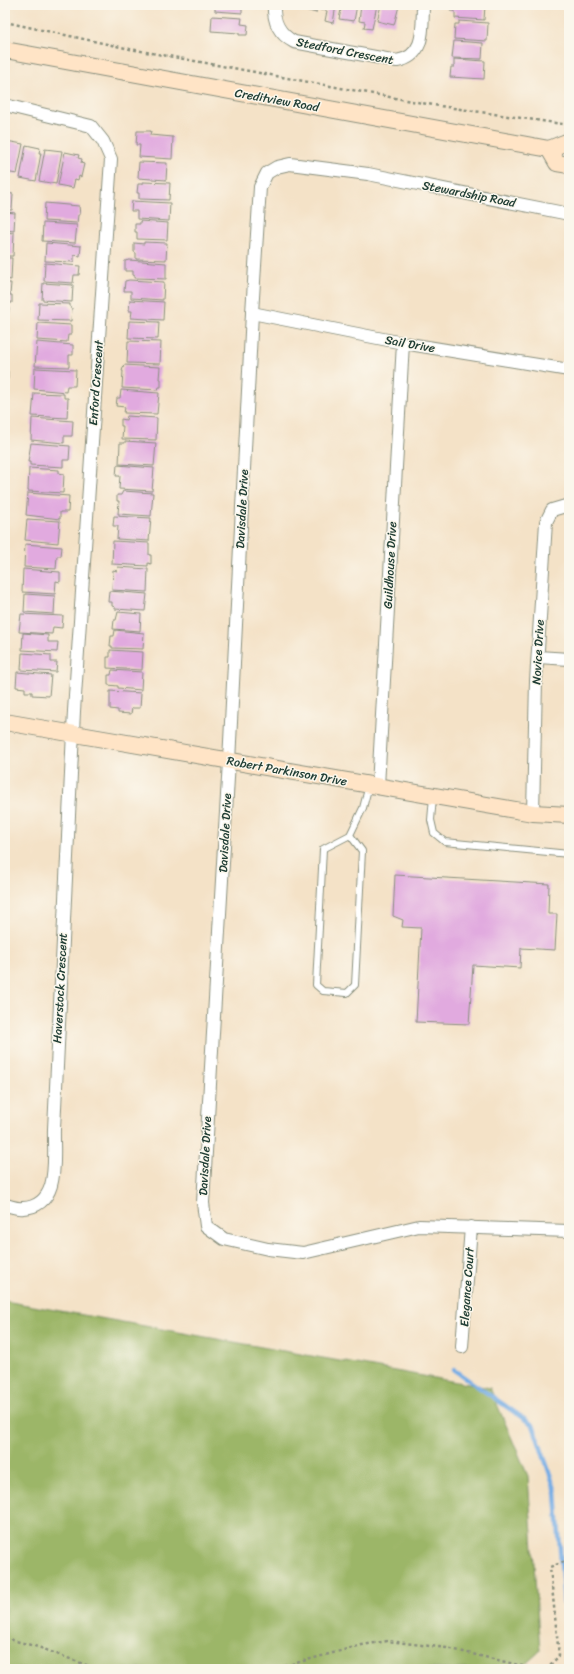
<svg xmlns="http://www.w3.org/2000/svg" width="574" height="1674" font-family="Sriracha,sans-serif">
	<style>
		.forest { fill: #9cb667; stroke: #5e7a4e }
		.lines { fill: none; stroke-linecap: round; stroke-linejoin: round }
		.stream { stroke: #76ade5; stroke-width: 4.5 }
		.building { fill: #e1aadf }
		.lane-casing { stroke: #8a907e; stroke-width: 8 }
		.street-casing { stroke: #8a907e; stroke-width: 14 }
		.secondary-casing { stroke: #8a907e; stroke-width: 18 }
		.path { stroke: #8a907e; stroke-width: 2.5; stroke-dasharray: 3 3; stroke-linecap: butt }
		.lane { stroke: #fff; stroke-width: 6 }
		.street { stroke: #fff; stroke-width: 12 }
		.secondary { stroke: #ffe4c6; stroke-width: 16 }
		.labels { text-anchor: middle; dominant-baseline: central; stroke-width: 3; stroke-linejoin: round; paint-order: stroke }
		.street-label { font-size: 12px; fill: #1f3d34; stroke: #fbf7ec }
	</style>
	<rect width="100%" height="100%" fill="#fbf7ec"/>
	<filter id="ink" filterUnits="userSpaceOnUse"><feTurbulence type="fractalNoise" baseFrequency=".025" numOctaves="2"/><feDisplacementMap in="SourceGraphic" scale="8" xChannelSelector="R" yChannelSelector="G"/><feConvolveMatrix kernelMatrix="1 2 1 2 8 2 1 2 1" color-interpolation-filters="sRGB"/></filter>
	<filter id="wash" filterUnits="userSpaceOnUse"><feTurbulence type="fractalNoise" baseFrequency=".012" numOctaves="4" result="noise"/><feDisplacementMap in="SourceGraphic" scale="16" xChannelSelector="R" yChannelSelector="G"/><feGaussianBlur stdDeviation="0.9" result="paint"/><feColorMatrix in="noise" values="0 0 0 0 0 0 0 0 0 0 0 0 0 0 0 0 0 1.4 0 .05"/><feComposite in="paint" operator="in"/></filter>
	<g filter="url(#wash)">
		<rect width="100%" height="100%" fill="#f4e2c7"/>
		<!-- forest -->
		<path class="forest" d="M5 1301 490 1388 528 1476 540 1651 520 1669H5Z"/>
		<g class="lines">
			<!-- stream -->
			<path class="stream" d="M454 1370 533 1425 556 1492 564 1605 569 1619"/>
		</g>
		<g id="blocks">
			<!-- building -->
			<g class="building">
				<path d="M215 5H242V13L215 11Z"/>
				<path d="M299 5H317L316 13 298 8Z"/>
				<path d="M321 5H336L333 23 325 21 327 11 320 10Z"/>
				<path d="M342 5H357L354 21 339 19Z"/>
				<path d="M361 5H377L372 29 364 28 365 22 359 21Z"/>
				<path d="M381 5 399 6 394 25 377 21Z"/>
				<path d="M450 5H485L484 20 455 18V11H450Z"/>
				<path d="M212 16 242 18 241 24 248 25 247 35H239V33L211 31Z"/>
				<path d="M459 21 488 23 487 41 454 39 455 24H459Z"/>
				<path d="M454 41 483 43 482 59 452 58Z"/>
				<path d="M454 59 485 61 484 79 450 77 451 67H454Z"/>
				<path d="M137 131H151L150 135 173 137 172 159 139 157 140 145H136Z"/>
				<path d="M6 141 23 144 17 174 5 172Z"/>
				<path d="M26 145 40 148 39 153H41L36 181 20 178Z"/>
				<path d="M45 149 62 151 56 184 39 181Z"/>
				<path d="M65 152 79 155 78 158 82 159 81 163 84 164 81 177 79 176 78 180 75 179 73 188 58 185Z"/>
				<path d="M139 162 167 163 166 180 138 178Z"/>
				<path d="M143 182 170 183 169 200 139 199V193H137L138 184H143Z"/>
				<path d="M5 193 13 194 12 210H5Z"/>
				<path d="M132 201 170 203 169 221 137 219V211H131Z"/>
				<path d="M45 203 79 206 80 215H78L77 223 44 221Z"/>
				<path d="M5 212 15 213 14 231 5 230Z"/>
				<path d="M140 221 168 223 167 240 137 239V232H135V224H140Z"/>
				<path d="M43 223 77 225 75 243 42 241Z"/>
				<path d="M5 232 14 233 13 256H5Z"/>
				<path d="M144 242 167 243 166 260 136 259V253L134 252V243L144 244Z"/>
				<path d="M46 243 81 246 80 256 74 255V262L45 261Z"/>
				<path d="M5 258H12L11 280 5 279Z"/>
				<path d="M129 260 166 263V279L135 278V276L133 275V271H125V261Z"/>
				<path d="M45 263 80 266 79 275H74L73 283 44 281Z"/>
				<path d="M129 280 164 282 163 300 131 298V291H124L125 281Z"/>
				<path d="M5 283H11L10 295H12V303H10L9 306H5Z"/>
				<path d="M43 283 73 285 72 302 42 300Z"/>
				<path d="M130 300 164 302 163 320 131 318 132 311H129Z"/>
				<path d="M39 303 70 304V307L72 308 71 321 38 320Z"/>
				<path d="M5 308H9L7 331H5Z"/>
				<path d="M129 321 159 322 158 339 128 338Z"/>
				<path d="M38 323 71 325V335H68L67 342 37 340Z"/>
				<path d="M5 333 8 334 6 355H5Z"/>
				<path d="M128 341 161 342 160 364 127 363Z"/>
				<path d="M37 342 73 345V355H69V367L35 366Z"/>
				<path d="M124 365 160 367 159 379H161V387H159L158 390 122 388 123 371H122Z"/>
				<path d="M35 368 76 370 75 386H67L66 392 34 389Z"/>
				<path d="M5 370 8 371V379H5Z"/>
				<path d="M121 390 159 393 157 414 124 413 125 407 116 406 117 398H120Z"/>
				<path d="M34 393 64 394V398H68L67 418 32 416Z"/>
				<path d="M127 416 157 418 156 440 122 439 123 426H121V419L126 420Z"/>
				<path d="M32 418 73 421 72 436H64V443L31 440Z"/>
				<path d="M125 441 156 443 154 466 119 464 120 443H125Z"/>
				<path d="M31 443 70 446 69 460H63V467L30 465V462H28Z"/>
				<path d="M117 465 154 468 152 491 119 489 120 476H116Z"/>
				<path d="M29 468 59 470V473L64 474 63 493 28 491Z"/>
				<path d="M123 491 153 493 151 516 118 514 119 501H117V495H121Z"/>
				<path d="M28 493 69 496 68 512H60V519L26 515Z"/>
				<path d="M114 516 151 518 149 541 117 539 118 526H113Z"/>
				<path d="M27 519 60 521 58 543 25 540Z"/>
				<path d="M113 541 149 543V555H151V564L148 563V566L112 564Z"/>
				<path d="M25 544 62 547 61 556H57L56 569 24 567Z"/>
				<path d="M118 567 148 569 147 592 112 590 113 570 117 571Z"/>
				<path d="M23 569 60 572V582L56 581 55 594 22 592Z"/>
				<path d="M109 591 147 594 145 611 115 609V607L112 606V602H108Z"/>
				<path d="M25 594 55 596 54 614 24 612Z"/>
				<path d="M118 612 141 614 140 631 113 629 114 620H116Z"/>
				<path d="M21 614 63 616 62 628 53 627 52 634 19 632Z"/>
				<path d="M115 630 144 633 143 649 112 648V646H110L111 636H114Z"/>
				<path d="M23 633 48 635V642H58L57 652 22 650Z"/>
				<path d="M110 650 143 652 142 670 107 668V657H110Z"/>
				<path d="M22 653 51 655V662H57L56 672 21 670Z"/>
				<path d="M112 670 142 672 141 690 118 688V686L108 685V675H111Z"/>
				<path d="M17 672 51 675 49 696 32 695V692H25V688L16 687Z"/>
				<path d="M110 691 141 693 140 708H132L131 714 118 713V710L110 709Z"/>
				<path d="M395 875 549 884 548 914H557L555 950 521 948 520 968 473 965 469 1024 416 1022 421 928 402 927 403 920 393 916Z"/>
			</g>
		</g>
	</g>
	<g filter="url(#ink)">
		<use href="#blocks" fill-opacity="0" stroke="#8a907e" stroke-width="1"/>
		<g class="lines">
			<defs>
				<g id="lane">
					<path d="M433 797 431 820 434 833 445 842 569 854"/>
					<path d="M350 835 362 851 355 985 347 993 323 991 316 985 323 849 350 835 363 808 369 785"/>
				</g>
				<g id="street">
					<path d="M274 5C273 22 279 34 294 42L397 61C426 56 422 28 423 5"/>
					<path d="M5 105 91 126 103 141 111 159 74 711 54 1129C53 1156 62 1206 23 1208 17 1209 11 1206 5 1205"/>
					<path d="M569 214 368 174 290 164 277 167 267 173 260 187 252 313 229 761 203 1203 206 1226 224 1239 268 1249 303 1253 419 1226 569 1231"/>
					<path d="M252 313 403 343 569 370"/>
					<path d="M538 657 569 659"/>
					<path d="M378 786 403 343"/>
					<path d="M533 813 536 681 546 522 552 510 569 505"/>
					<path d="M462 1347 471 1227"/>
				</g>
				<g id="secondary">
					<path d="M5 50 549 149 569 141"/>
					<path d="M549 149 557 163 569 165"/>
					<path d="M5 722 533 813 569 815"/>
				</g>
			</defs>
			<!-- lane casing -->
			<use href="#lane" class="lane-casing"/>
			<!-- street casing -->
			<use href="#street" class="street-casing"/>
			<!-- secondary casing -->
			<use href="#secondary" class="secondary-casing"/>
			<!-- path -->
			<g class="path">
				<path d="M5 22 130 49 433 105 569 125"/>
				<path d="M5 1638 38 1647 97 1669"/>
				<path d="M274 1669 362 1645 388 1641 447 1648 535 1669"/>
				<path d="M546 1669 559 1656 550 1567 569 1560"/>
			</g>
			<!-- lane -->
			<use href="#lane" class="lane"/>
			<!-- street -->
			<use href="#street" class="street"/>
			<!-- secondary -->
			<use href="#secondary" class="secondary"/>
		</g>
	</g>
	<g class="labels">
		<!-- street labels -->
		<g class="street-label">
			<text transform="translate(345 51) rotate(11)">Stedford Crescent</text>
			<text transform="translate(277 100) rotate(10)">Creditview Road</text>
			<text transform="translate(469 194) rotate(11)">Stewardship Road</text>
			<text transform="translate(410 344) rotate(10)">Sail Drive</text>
			<text transform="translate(96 383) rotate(-86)">Enford Crescent</text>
			<text transform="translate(242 509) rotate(-87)">Davisdale Drive</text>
			<text transform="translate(390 565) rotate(-87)">Guildhouse Drive</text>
			<text transform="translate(538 652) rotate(-87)">Novice Drive</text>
			<text transform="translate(287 771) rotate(10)">Robert Parkinson Drive</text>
			<text transform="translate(225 833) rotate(-87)">Davisdale Drive</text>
			<text transform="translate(60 988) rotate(-87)">Haverstock Crescent</text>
			<text transform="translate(205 1156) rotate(-87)">Davisdale Drive</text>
			<text transform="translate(467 1287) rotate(-86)">Elegance Court</text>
		</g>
	</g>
	<!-- margin -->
	<rect width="574" height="1674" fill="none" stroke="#fbf7ec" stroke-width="20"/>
</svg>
